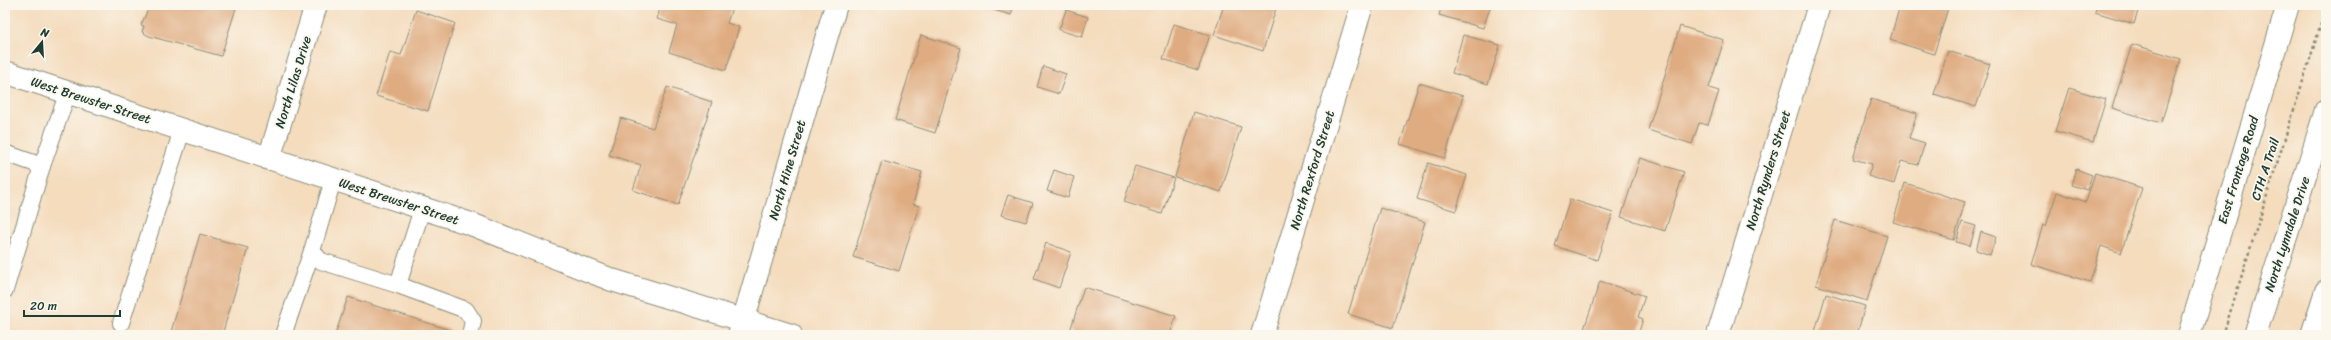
<svg xmlns="http://www.w3.org/2000/svg" width="2331" height="340" font-family="Sriracha,sans-serif">
	<style>
		.building { fill: #dfab80 }
		.lines { fill: none; stroke-linecap: round; stroke-linejoin: round }
		.service-casing { stroke: #8a8c78; stroke-width: 18 }
		.minor-casing { stroke: #8a8c78; stroke-width: 24 }
		.secondary-casing { stroke: #8a8c78; stroke-width: 24 }
		.path { stroke: #8a8c78; stroke-width: 2.5; stroke-dasharray: 3 3; stroke-linecap: butt }
		.service { stroke: #fff; stroke-width: 16 }
		.minor { stroke: #fff; stroke-width: 22 }
		.secondary { stroke: #fff; stroke-width: 22 }
		.labels { text-anchor: middle; dominant-baseline: central; stroke-width: 3.5; stroke-linejoin: round; paint-order: stroke }
		.street-label { font-size: 13px; fill: #1f3d34; stroke: #fbf7ec }
	</style>
	<rect width="100%" height="100%" fill="#fbf7ec"/>
	<filter id="ink" filterUnits="userSpaceOnUse"><feTurbulence type="fractalNoise" baseFrequency=".025" numOctaves="2"/><feDisplacementMap in="SourceGraphic" scale="8" xChannelSelector="R" yChannelSelector="G"/><feConvolveMatrix kernelMatrix="1 2 1 2 8 2 1 2 1" color-interpolation-filters="sRGB"/></filter>
	<filter id="wash" filterUnits="userSpaceOnUse"><feTurbulence type="fractalNoise" baseFrequency=".012" numOctaves="4" result="noise"/><feDisplacementMap in="SourceGraphic" scale="16" xChannelSelector="R" yChannelSelector="G"/><feGaussianBlur stdDeviation="0.9" result="paint"/><feColorMatrix in="noise" values="0 0 0 0 0 0 0 0 0 0 0 0 0 0 0 0 0 1.4 0 .05"/><feComposite in="paint" operator="in"/></filter>
	<g filter="url(#wash)">
		<rect width="100%" height="100%" fill="#f4dcbd"/>
		<g id="blocks">
			<!-- building -->
			<g class="building">
				<path d="M150 5H237L221 56 149 36 142 32 144 26 141 25Z"/>
				<path d="M661 5H733L727 23 739 27 726 70 669 52 677 25 657 19Z"/>
				<path d="M976 5H1014L1011 15Z"/>
				<path d="M1224 5H1277L1263 51 1214 35Z"/>
				<path d="M1442 5H1491L1483 28 1439 15Z"/>
				<path d="M1900 5H1949L1934 54 1890 40Z"/>
				<path d="M2097 5H2140L2134 24 2095 12Z"/>
				<path d="M416 10 455 23 428 111 376 96 390 52 401 55Z"/>
				<path d="M1066 10 1088 17 1082 37 1059 30Z"/>
				<path d="M1174 24 1210 35 1198 70 1163 59Z"/>
				<path d="M1680 26 1724 40 1709 88 1719 91 1708 125 1699 123 1692 144 1648 130Z"/>
				<path d="M921 35 961 48 935 133 895 120Z"/>
				<path d="M1463 35 1500 45 1488 84 1452 73Z"/>
				<path d="M2132 44 2181 59 2161 123 2112 108Z"/>
				<path d="M1948 51 1990 64 1976 107 1934 94Z"/>
				<path d="M1043 66 1066 74 1059 94 1037 87Z"/>
				<path d="M1419 83 1463 96 1445 158 1400 144Z"/>
				<path d="M667 87 712 102 678 205 633 190 641 165 609 155 621 118 653 128Z"/>
				<path d="M2069 88 2106 99 2093 142 2055 131Z"/>
				<path d="M1871 99 1917 113 1909 138 1925 143 1918 165 1901 161 1894 184 1868 176 1872 164 1853 159Z"/>
				<path d="M1194 112 1241 127 1221 192 1175 177Z"/>
				<path d="M1640 158 1684 172 1665 231 1621 217Z"/>
				<path d="M882 161 922 172 913 204 919 206 899 271 853 257Z"/>
				<path d="M1428 163 1467 175 1456 211 1417 199Z"/>
				<path d="M1135 166 1174 178 1162 214 1124 202Z"/>
				<path d="M2076 169 2092 175 2087 190 2071 185Z"/>
				<path d="M1054 170 1074 177 1068 198 1047 191Z"/>
				<path d="M2095 173 2142 188 2121 253 2101 246 2090 282 2031 264 2043 225 2046 226 2057 192 2086 202Z"/>
				<path d="M1905 183 1965 202 1954 240 1893 222Z"/>
				<path d="M1008 195 1033 203 1026 222 1001 215Z"/>
				<path d="M1570 199 1613 213 1597 260 1555 246Z"/>
				<path d="M1380 208 1425 222 1393 328 1348 314Z"/>
				<path d="M1835 220 1887 236 1867 301 1816 285Z"/>
				<path d="M1962 222 1976 226 1970 246 1956 242Z"/>
				<path d="M1981 232 1996 237 1990 255 1976 250Z"/>
				<path d="M200 234 248 248 222 335H170Z"/>
				<path d="M1046 243 1071 252 1059 288 1034 279Z"/>
				<path d="M1600 281 1645 296 1638 317 1643 319 1638 335H1582Z"/>
				<path d="M1084 287 1176 316 1170 335H1082L1070 331Z"/>
				<path d="M1826 294 1865 306 1857 335H1814Z"/>
				<path d="M348 297 456 332V335H335Z"/>
			</g>
		</g>
	</g>
	<g filter="url(#ink)">
		<use href="#blocks" fill-opacity="0" stroke="#8a8c78" stroke-width="1"/>
		<g class="lines">
			<defs>
				<g id="service">
					<path d="M5 153 42 166 68 92"/>
					<path d="M333 180 312 251 321 261 398 285"/>
					<path d="M422 209 398 285 466 310 473 321 470 335"/>
					<path d="M5 290 42 166"/>
					<path d="M121 323 182 130"/>
					<path d="M283 335 312 251"/>
				</g>
				<g id="minor">
					<path d="M5 72 471 224 612 280 791 335"/>
					<path d="M269 159 316 5"/>
					<path d="M739 335 836 5"/>
					<path d="M1262 335 1362 5"/>
					<path d="M1718 335 1819 5"/>
					<path d="M2189 335 2288 5"/>
				</g>
				<g id="secondary">
					<path d="M2255 335 2326 110"/>
					<path d="M2312 335 2326 291"/>
				</g>
			</defs>
			<!-- service casing -->
			<use href="#service" class="service-casing"/>
			<!-- minor casing -->
			<use href="#minor" class="minor-casing"/>
			<!-- secondary casing -->
			<use href="#secondary" class="secondary-casing"/>
			<!-- path -->
			<path class="path" d="M2223 335 2326 8"/>
			<!-- service -->
			<use href="#service" class="service"/>
			<!-- minor -->
			<use href="#minor" class="minor"/>
			<!-- secondary -->
			<use href="#secondary" class="secondary"/>
		</g>
	</g>
	<g class="labels">
		<!-- street labels -->
		<g class="street-label">
			<text transform="translate(293 82) rotate(-73)">North Lilas Drive</text>
			<text transform="translate(91 100) rotate(18)">West Brewster Street</text>
			<text transform="translate(2265 169) rotate(-72)">CTH A Trail</text>
			<text transform="translate(787 170) rotate(-74)">North Hine Street</text>
			<text transform="translate(1312 170) rotate(-73)">North Rexford Street</text>
			<text transform="translate(1768 170) rotate(-73)">North Rynders Street</text>
			<text transform="translate(2238 170) rotate(-73)">East Frontage Road</text>
			<text transform="translate(399 201) rotate(18)">West Brewster Street</text>
			<text transform="translate(2287 234) rotate(-72)">North Lynndale Drive</text>
		</g>
	</g>
	<!-- margin -->
	<rect width="2331" height="340" fill="none" stroke="#fbf7ec" stroke-width="20"/>
	<!-- north arrow -->
	<g transform="translate(42 42) rotate(18)" stroke="#fbf7ec" stroke-width="3" paint-order="stroke">
	<path d="M0-3L7 15L0 10L-7 15Z" fill="#1f3d34"/>
	<text y="-6" font-size="11" font-weight="bold" text-anchor="middle" fill="#1f3d34">N</text>
	</g>
	<!-- scale -->
	<path d="M24 310v6h96v-6" fill="none" stroke="#1f3d34" stroke-width="2"/>
	<text x="30" y="310" font-size="12" fill="#1f3d34" stroke="#fbf7ec" stroke-width="3" paint-order="stroke">20 m</text>
</svg>
